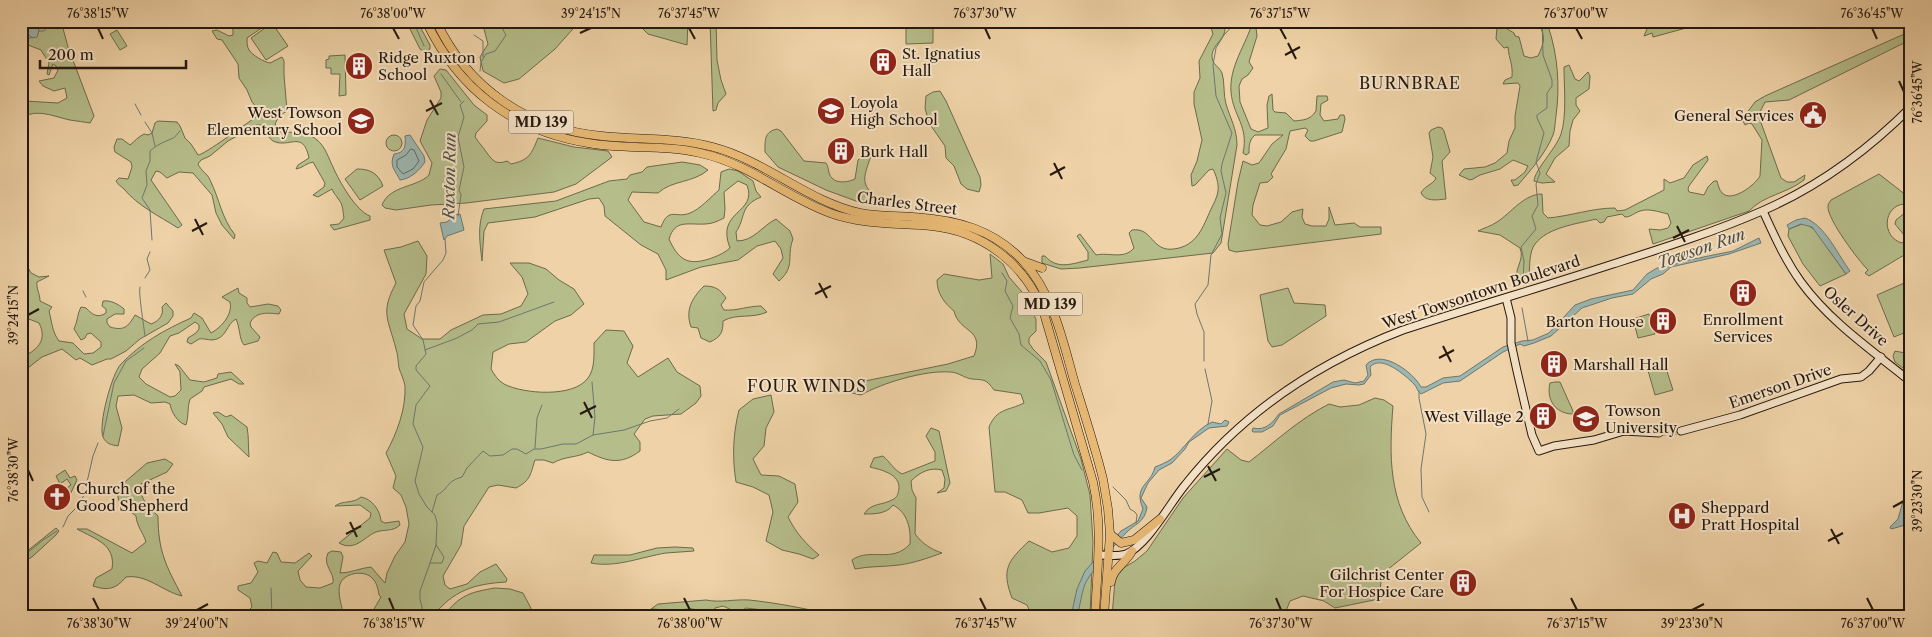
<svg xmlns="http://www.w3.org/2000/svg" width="1932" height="637" font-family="'Libre Caslon Text',serif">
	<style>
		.green { fill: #b5bd8a; stroke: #6c6a4c; fill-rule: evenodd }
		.water { fill: #9cb6b0; stroke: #6c7770 }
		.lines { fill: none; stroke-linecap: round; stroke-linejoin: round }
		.shore { stroke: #606760; stroke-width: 1 }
		.stream { stroke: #6c7770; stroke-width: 1 }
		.secondary-tunnel { stroke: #c6ad89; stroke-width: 7; stroke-dasharray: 7 3.5; stroke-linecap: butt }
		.secondary-casing { stroke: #24180f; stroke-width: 9 }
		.primary-casing { stroke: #24180f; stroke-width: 9 }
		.secondary { stroke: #f5e2c6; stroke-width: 7 }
		.primary { stroke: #e8b974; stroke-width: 8 }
		.ticks { fill: none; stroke: #24180f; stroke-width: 2 }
		.labels { text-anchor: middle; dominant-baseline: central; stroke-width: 4; stroke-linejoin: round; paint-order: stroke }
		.shield { fill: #f5e2c6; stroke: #635546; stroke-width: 1 }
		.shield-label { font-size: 14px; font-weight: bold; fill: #24180f }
		.poi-label { font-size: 15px; fill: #24180f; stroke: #f5e2c6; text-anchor: start }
		.street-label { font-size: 15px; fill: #24180f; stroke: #f5e2c6 }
		.neighbourhood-label { font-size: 16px; letter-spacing: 1px; fill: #24180f; stroke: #f5e2c6 }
		.water-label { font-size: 16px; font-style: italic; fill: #4e4f47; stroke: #f5e2c6 }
		.neatline { fill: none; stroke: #24180f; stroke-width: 2 }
		.ticks-label { font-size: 12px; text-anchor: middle; fill: #24180f }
	</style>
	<rect width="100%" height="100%" fill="#efd2a7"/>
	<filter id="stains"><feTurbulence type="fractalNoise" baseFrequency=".004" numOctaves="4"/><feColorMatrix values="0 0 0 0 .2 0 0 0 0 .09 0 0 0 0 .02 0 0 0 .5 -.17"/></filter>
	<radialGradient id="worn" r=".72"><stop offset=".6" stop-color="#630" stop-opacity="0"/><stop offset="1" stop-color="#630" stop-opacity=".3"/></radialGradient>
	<!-- green -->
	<g class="green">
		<path d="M21 21H27L25 26 39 31 36 21H61L68 47 94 116 90 123C84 122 77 121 70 120 55 117 35 107 21 119V99L24 101 58 103 67 98 65 88 54 91 43 86 39 81 54 78 58 70 56 66 53 64 49 75 47 74 49 63 41 50 28 45 26 46 21 55Z"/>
		<path d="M227 21H272L247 38C247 42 247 47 249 50 252 55 264 62 270 63L282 57 284 61V75L287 111 279 116 275 124C284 138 304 128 317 140 325 146 329 159 333 167 339 181 356 211 370 216V220L334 230 330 225 339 224 344 218C343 213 343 204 339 200 336 195 334 194 332 189L318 197 313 195 324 187 325 183 313 162C306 163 303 168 296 169L298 165 309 158C303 129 289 149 273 141 268 138 266 130 261 125H257L228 141 210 156 201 160 198 164C201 171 208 174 210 180 220 200 221 217 235 235L234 239 222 225 216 213 212 195 193 173 179 172 167 178 160 172 156 171 151 180 182 225 178 228C159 216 138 206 124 189 121 186 118 185 116 181L119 178 128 179 132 167 131 162 115 152 114 147 117 139H122L130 145C135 141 138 137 144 134L148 135 152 133 155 123 158 121 177 122 180 126 185 138 191 144 198 155C204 155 247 123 256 117L258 113V109L252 102 247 90 239 78 238 64 222 40 217 39 212 31 217 30 229 36 233 35V30Z"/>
		<path d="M406 21H417L430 45V49L425 52 420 49Z"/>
		<path d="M485 21H580L555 49 519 79 504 83 483 71 480 57 488 44 484 29Z"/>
		<path d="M644 21H688L687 45 648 34 642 28Z"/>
		<path d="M710 21H716L717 60 721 80 726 94 718 103 716 110 713 111Z"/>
		<path d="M906 21H933V43L906 44Z"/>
		<path d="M1209 21H1213L1219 26 1224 25C1229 37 1212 44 1212 56 1212 65 1219 66 1222 73 1225 82 1223 94 1226 104 1230 118 1237 129 1237 145L1221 243 1213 253 1080 268 1061 269 1042 263V256H1045C1057 270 1072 264 1088 260V252L1077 236 1080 234 1096 255C1109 252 1124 260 1134 248L1129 233 1132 230C1153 227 1151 252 1174 249 1197 246 1203 227 1211 209 1214 203 1217 198 1218 191 1219 184 1216 175 1213 169L1209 170 1195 185 1192 186 1191 175 1197 161 1202 140 1194 104V92L1200 78 1199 61 1213 34Z"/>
		<path d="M1253 21H1258L1256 28 1257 36 1249 62 1253 68 1248 75 1242 79 1239 86 1240 102 1251 129 1258 132 1268 128 1267 105 1269 96 1272 94 1273 110 1275 112 1286 113 1294 121C1304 120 1310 120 1316 111L1317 96H1327L1328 100 1321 104 1320 115 1324 121 1338 119 1340 115H1344L1345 119 1342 132 1314 141H1310L1305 136 1308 130 1305 128 1290 131 1286 149 1271 174 1273 177 1268 182 1260 183 1253 205 1252 215 1260 225 1267 226 1281 222 1292 212 1303 209 1302 217 1305 224 1312 226H1326L1329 219V207L1335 225 1354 223 1360 227H1381V234L1236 252 1229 250 1228 244 1238 182 1243 161 1252 165 1259 163 1272 144 1283 135H1255C1249 140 1249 146 1249 153L1246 155 1243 153C1249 126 1233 116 1231 92 1229 66 1246 45 1253 21Z"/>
		<path d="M1647 21H1715L1711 26 1701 24 1653 37 1652 33 1644 36 1647 29Z"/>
		<path d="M1542 22 1548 26C1558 55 1560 86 1556 116 1555 122 1555 130 1553 135 1546 153 1530 171 1518 185L1514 186 1511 180H1515L1525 172 1528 166 1513 160 1500 169 1480 175 1473 179 1470 180 1459 175 1464 169 1485 167 1495 163 1507 153 1509 141 1515 128V116L1520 86 1518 83 1503 84 1505 80 1512 77C1513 63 1509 60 1508 47L1504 48 1496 39 1497 27H1504L1514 33 1515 36 1519 37 1524 56 1531 58 1538 56C1544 43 1546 37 1539 24Z"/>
		<path d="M272 23 288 46 266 60 251 38Z"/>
		<path d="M117 30 127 46 120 50 110 34Z"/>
		<path d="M1911 31 1910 40 1789 100 1765 102 1760 112V120L1781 178 1787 182H1794L1805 175 1804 180C1786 194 1764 195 1749 211L1653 244 1649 229 1660 230 1668 228 1671 223 1668 214C1659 212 1649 208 1640 211 1634 213 1631 217 1625 217L1622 214 1607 217 1604 222 1600 223 1596 219C1577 224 1548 227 1535 244 1529 252 1530 265 1529 275L1520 282 1517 280C1514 268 1525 260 1520 248L1500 235 1478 231C1484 228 1491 226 1497 222 1511 213 1524 194 1542 194L1543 213 1548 218C1571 216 1592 208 1615 208L1617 211 1625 210 1664 190V179L1670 183 1684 178 1693 165 1707 156 1708 160 1689 186 1688 189 1689 192 1704 195 1708 187 1714 181H1717C1718 184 1719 190 1722 193 1732 203 1755 185 1760 176L1762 140 1752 124 1749 123 1745 125 1743 121 1746 114 1755 102 1765 96Z"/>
		<path d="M345 55 346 95 339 96 340 74H331V68H326V60L329 59V56Z"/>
		<path d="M1569 65 1575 79 1579 81 1588 72 1590 76 1589 89 1576 98V105L1580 111 1573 120 1570 131 1569 146 1555 158 1546 174 1555 182 1542 183 1534 181C1535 169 1556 149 1561 134 1567 116 1564 86 1564 67Z"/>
		<path d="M440 69 446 70 474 105 487 115V121L476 133 475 137C479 143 483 147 487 153 493 161 496 165 507 161L511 164C529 160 531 155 538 138L574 147 608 151 612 157 576 184 554 192 466 203 431 205 396 210 385 208 382 205C390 185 416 188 429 175L432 163 420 141 427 120 441 98V92L434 76Z"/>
		<path d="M940 91 946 101 980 177 981 185 979 192 967 189 961 184 954 166 946 158 945 146 929 123 925 108 926 96 933 92Z"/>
		<path d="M1438 127 1442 128 1444 131 1450 152 1442 161 1446 199C1436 200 1426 202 1421 193 1425 185 1433 185 1436 178L1430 173 1433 157 1429 133 1431 130Z"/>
		<path d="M777 129 781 131 804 161 826 163C829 167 828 175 832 178 837 184 849 182 855 179L858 160 866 152 871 156C860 186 863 184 884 206L864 204 826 190 778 167 765 152C765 140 764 132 777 129Z"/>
		<circle cx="394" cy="143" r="8"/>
		<path d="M682 162 700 165 708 170C693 183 672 180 658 193L632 192 628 200 644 222 661 227C669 206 676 219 690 213 699 210 712 196 719 190L721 172 729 169 738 171 753 181 756 191 761 197C739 206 746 218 736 232L737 241C754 241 762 226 776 219L790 231 793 239C786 257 796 266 779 281L773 274 783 258 781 249 775 241 757 246 738 260 701 267 666 280V270L658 254 641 245 605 216 604 206 599 198 589 199 535 217 488 223 484 231 482 261C480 243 477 226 484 209L556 201 609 181 627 179 630 175 642 172 647 167ZM738 181 747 185C758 214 715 210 730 248 723 254 717 256 709 259 687 266 678 259 669 239 675 219 688 225 705 224 712 224 718 221 724 218L725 209 724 192Z"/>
		<path d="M357 169C370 169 378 173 383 186L360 200 345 179Z"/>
		<path d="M1879 174 1911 199V211L1904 204C1883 206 1881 237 1902 243L1911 235V245L1909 246 1911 251 1869 276 1865 273 1868 270C1858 260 1828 220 1828 207 1828 203 1829 203 1831 200Z"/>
		<path d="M1906 212 1911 214V233L1907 235H1904L1895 224 1896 220Z"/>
		<path d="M1805 223 1815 230 1846 274 1820 286 1803 264 1788 236 1789 229Z"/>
		<path d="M418 241 427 256 426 274 404 314 407 329 422 339H440L451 330 483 315 501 314 521 306 528 294 522 277 510 263H529L546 269 559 280 574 289 584 304 571 315 555 321 526 342 509 344 493 352 491 369C494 374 498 381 504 384 523 394 574 398 588 378 595 369 594 354 594 343L606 330 624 331 633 346 627 363 638 377 668 358 677 372 700 386 701 396 696 403 681 414 653 416 645 419 634 434 640 442V451C621 465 608 462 588 452 576 458 565 456 553 463L544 460H535C530 475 531 480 516 488L498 485 489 487 464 526 461 545 443 576 445 585 450 589 467 584 480 572 496 564 507 579 506 582C474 584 454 590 433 616H398L395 613 386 616H370L381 597 379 595C378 589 377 582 371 577 363 570 344 573 340 584 337 593 342 607 344 616H237L246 613 252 607 250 598 238 590V586L251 583 258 572 254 563 258 561 267 563 273 552 277 553 281 562 295 563 309 553 312 556 298 571 300 580 306 587 320 588 333 583C335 572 322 566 328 553L332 551 341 552 343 557 340 573C351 573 360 568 371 567L385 583 387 573 395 556 405 542 409 524 406 507 401 495 393 488 396 476 386 453C397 433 406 409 405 386 404 380 401 374 399 368 398 362 398 355 396 349 388 318 380 313 396 283L384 250 401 247Z"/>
		<path d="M990 254 1003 264 1009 277 1022 292 1036 319V331L1029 338V343L1033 349 1046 362 1081 459 1090 495 1093 542 1090 616H1028L1030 612 1027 605 1012 598C1001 569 1008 561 1029 541L1052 552 1069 548 1077 536V516L1068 508 1039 513H1028L1022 500 1005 492H995L989 427C997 408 1008 411 1024 403L1021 394 994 390C986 379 985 380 972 379 964 378 958 372 950 372 925 370 882 383 861 395L852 393 856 385 865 381 948 364 974 356C985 328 959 333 954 311 944 303 937 293 937 280L944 274 979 280 992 278Z"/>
		<path d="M21 255 31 273 39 277 49 276 37 282C36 288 40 294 40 301L52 307 49 311C52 322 52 332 59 341L73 343 84 354 93 353 101 347V342L91 333 87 334 85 338 81 340 74 329C78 321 77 314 81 307L86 308C92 314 97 319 106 313V309L102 306 103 301C111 300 118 304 124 309V314H115L107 319V323L110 327C124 331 128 327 135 315L151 324C159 321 164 315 162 307L166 303 173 311V316L168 323 140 339 126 351 111 359H107L92 365 80 358 76 360 62 349 42 357 24 371 21 370V358C37 350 48 341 39 323L21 316V300L28 295 22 284Z"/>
		<path d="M1911 280V330L1894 337 1877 295Z"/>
		<path d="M704 286C715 286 720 289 726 298L721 305 724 310C737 311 748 306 761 306L767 312C752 319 737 313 723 321 723 332 721 337 710 342L701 338 698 328 691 327C685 310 692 298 704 286Z"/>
		<path d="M238 288 239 293 247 298V303L250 307 268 304 278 306 281 310 279 314C268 313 256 311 250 323L251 327 260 337 258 341 244 345C239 339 240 327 236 319 226 324 227 339 212 340 207 340 204 338 199 339L191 344 187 342 188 338 196 333 199 329V325L195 322 179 333 170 336 160 353 142 369 139 377 146 384 170 397 175 396 181 390 180 372 175 364 179 366 190 380 204 382 217 378 218 374 231 372 244 384H239L231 379 204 387 202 391 190 399C187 407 189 417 186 425 178 423 171 412 170 404L165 402 151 403 134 395 118 396 116 406 122 428 118 446C112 445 106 444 103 437 98 425 112 373 121 364 141 343 164 330 191 318L194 313 202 318 211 333C222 327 233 314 230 302L222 297Z"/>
		<path d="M1288 288 1294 303 1325 305 1326 316 1282 345 1272 347 1268 341 1260 295Z"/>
		<path d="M1649 314 1655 334 1638 338 1633 319Z"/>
		<path d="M1895 351 1905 353 1911 359V374L1895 362 1893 356Z"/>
		<path d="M1664 362 1673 390 1655 395 1647 367Z"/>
		<path d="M1555 382H1560L1573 411V414C1556 414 1546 400 1550 383Z"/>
		<path d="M771 395 774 412 766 428 764 446 753 459 761 475 779 476 795 484 798 502 788 517C796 533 806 544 819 555L813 559 799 554 782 550 766 541 773 512 769 495 753 487 736 482C732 457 733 434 739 410L753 399Z"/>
		<path d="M1375 398 1384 400 1393 406C1389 455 1388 503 1421 543L1382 574 1379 599 1335 608 1324 601 1303 596 1290 601 1284 616 1223 614 1112 616 1115 581 1118 575 1125 567 1135 561 1147 551 1183 498 1227 449 1241 460 1249 462C1275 442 1299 419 1329 404L1340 407 1359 405Z"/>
		<path d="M218 412 226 417 231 415 247 427C249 437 248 446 249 457L228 437 222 424 213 413Z"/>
		<path d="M931 428 939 431 950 483 946 491 937 493 944 488 945 479 942 470C930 467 920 472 911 481L912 490 916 498 915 534C922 543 930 549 942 553 928 558 914 563 899 565 884 567 870 566 855 569L852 560C870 547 892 564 910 544 911 529 908 513 893 505 887 514 874 514 864 514 872 502 882 506 894 499 898 496 898 493 899 489 900 474 882 470 870 467L874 458 883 456C890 462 893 469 902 474L935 461V452L926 436Z"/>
		<path d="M165 459 173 464 167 472 141 484C139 499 148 506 158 516 158 551 166 566 182 596 162 591 147 574 126 577 116 589 108 591 93 586L96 578 112 569C116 544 95 539 77 529H87L132 553 146 542C143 532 137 527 136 516 124 506 116 506 118 488L147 463Z"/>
		<path d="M65 470 70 478 75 476 77 480 65 505 61 499 66 496 63 491 71 485 67 479 60 484 56 476Z"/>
		<path d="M361 497C372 499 380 510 381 521L385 523 399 521 400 525C393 532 384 529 376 532 364 537 355 552 339 543L370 518 371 513 360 505 335 506C343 500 353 504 361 497Z"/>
		<path d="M56 528 59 531 56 535 33 556 22 564 21 567V556Z"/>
		<path d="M675 547 693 548 694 551C685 552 675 552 666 553 641 557 616 568 591 563L594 555H630L657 548Z"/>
		<path d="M495 588 510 589 523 593 535 616H444C459 595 471 592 495 588Z"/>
		<path d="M706 600C721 603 734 599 749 600 778 603 808 609 837 616H809L803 612 795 611 786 612V616H771L763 610 746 608 738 613 723 606 715 608V616H705C694 603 682 612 667 611 662 610 657 609 651 609L658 604Z"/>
	</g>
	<!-- water -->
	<g class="water">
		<path d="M27 21H36L39 31 37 37 32 38C26 33 24 28 27 21Z"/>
		<path d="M410 135 424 156 425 162C419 171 410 179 400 180 395 170 389 166 394 154 405 153 406 146 405 136Z"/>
		<path d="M460 214 464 230 447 236 444 240 440 223 447 222 455 215Z"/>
		<path d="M1805 218C1825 225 1838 255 1850 271L1846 274 1812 227 1801 224 1789 229 1787 225 1796 220Z"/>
		<path d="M1759 238 1761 243 1729 254 1671 267 1663 274 1651 279 1633 294 1612 298 1582 308 1551 336 1534 343 1524 346 1520 344 1503 352 1460 381 1443 383 1421 394C1417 391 1417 387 1414 384 1405 375 1381 354 1370 367L1371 375 1364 384 1359 385 1346 384 1331 388 1280 415 1273 426 1262 432H1253L1252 431 1253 428C1266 431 1272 423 1279 414L1333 382 1344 380 1355 383 1364 381 1368 375 1366 365C1381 348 1413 372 1421 387H1426L1443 378 1460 376 1503 347 1522 341 1533 340 1549 333 1575 305 1591 299 1633 290 1647 274 1657 268H1665L1684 261 1733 251Z"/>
		<path d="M1225 420 1229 422 1227 426 1209 428 1189 442 1185 449 1172 463 1159 470 1148 483 1141 498 1147 507C1145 523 1134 524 1126 533 1113 547 1095 566 1086 582 1082 589 1080 607 1077 616H1071L1077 589 1085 571 1121 531 1138 521 1143 509C1133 485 1151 485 1155 467 1160 465 1165 463 1170 460 1185 449 1193 431 1212 422L1221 424Z"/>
		<path d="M1905 494 1911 495V517L1902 526 1891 529 1890 527 1898 519Z"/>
	</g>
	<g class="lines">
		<!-- shore -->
		<path class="shore" d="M411 149 414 150 419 161 413 169 403 174 397 167V160L406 155Z"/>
		<!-- stream -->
		<g class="stream">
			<path d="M413 21 424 46"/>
			<path d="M454 21V22"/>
			<path d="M1555 24V21"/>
			<path d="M39 31H44L51 22"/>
			<path d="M474 35 483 41V57"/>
			<path d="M21 42 32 37"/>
			<path d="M480 71 481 62 486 54 495 51 506 35 501 26V21"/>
			<path d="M441 74 461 102"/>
			<path d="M135 104 141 115"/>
			<path d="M145 122 152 133 155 146"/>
			<path d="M458 216 461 195 459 190 464 167 458 137 464 117 460 105 464 101"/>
			<path d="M152 240 150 210 142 198 147 185 146 171 150 161V151C156 145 164 142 171 139 175 138 178 133 180 131"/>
			<path d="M1002 273 1007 281 1005 291 1013 306 1010 318 1019 334 1021 345 1040 361 1051 380 1074 455 1082 470"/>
			<path d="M145 278 150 270 147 259 150 252"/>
			<path d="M1523 280 1524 261 1521 247 1536 229 1532 216 1538 205 1536 184 1540 173 1536 162 1544 133 1537 118V115L1547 108V93L1552 86V80L1543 55 1542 21"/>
			<path d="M140 287C138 291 144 327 145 336"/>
			<path d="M83 291 86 297"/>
			<path d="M1522 308 1528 341"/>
			<path d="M425 350 457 338 472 330 478 324 499 322 554 302"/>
			<path d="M1204 361V332L1197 314 1195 304 1208 285 1211 255 1222 234 1220 218 1226 193 1221 171 1222 164 1232 133 1216 96 1213 65 1216 48 1224 35 1237 21"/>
			<path d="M1205 369 1212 401 1208 424"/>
			<path d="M592 382 595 417 593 435"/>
			<path d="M1419 391V398L1426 434 1421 469 1422 497 1429 512"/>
			<path d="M103 436 114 383 126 361 144 348"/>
			<path d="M535 448 537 418 542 405"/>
			<path d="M1113 487 1126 500 1130 509 1135 512 1137 515 1136 523"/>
			<path d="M432 512 437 495C450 488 445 482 462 477L467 468 483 451 490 456 503 455 512 449H517L526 454 534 449H541L563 444H576L593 435 624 430 650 421 667 418 679 409"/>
			<path d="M63 527 68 516 78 506 84 495 93 456 98 443"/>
			<path d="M21 558 43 540 57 531"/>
			<path d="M430 563 436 545"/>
			<path d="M271 588 272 616"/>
			<path d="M424 616 420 599V591L430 563H442L444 557 436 545 437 523 435 515 427 507 419 494 415 481 423 447 413 424 416 405 430 386 416 370V366L426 354 423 340 413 325 416 306 420 301 424 282 443 260 446 253 445 239"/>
		</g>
		<!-- secondary-tunnel -->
		<path class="secondary-tunnel" d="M1659 433 1681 431"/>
		<defs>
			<g id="secondary">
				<path d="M1763 211C1774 235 1785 260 1801 282 1830 322 1873 351 1911 382"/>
				<path d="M1506 298 1511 318V343L1517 371 1532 435 1539 451 1554 446 1594 440 1624 431 1659 433"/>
				<path d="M1681 431 1740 415 1841 379 1861 377 1869 371 1881 357"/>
				<path d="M1099 555C1108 555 1117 557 1126 554 1147 546 1170 503 1185 485 1242 413 1317 363 1403 330 1472 307 1543 287 1613 264 1663 248 1714 232 1762 211 1818 187 1868 150 1911 107"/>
			</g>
			<g id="primary">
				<path d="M426 21C458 89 513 131 588 143 625 150 663 144 700 153 750 164 784 196 830 213 863 225 897 223 931 226 982 231 1024 263 1043 310L1093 482C1103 527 1097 570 1095 616"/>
				<path d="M436 21C468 89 528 129 602 136 639 140 677 137 713 147 766 161 807 201 860 213 878 217 896 215 914 217 957 220 993 229 1023 261 1054 295 1063 342 1075 384 1085 416 1095 447 1103 479L1108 509 1110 534 1104 616"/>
				<path d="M1023 261 1042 268"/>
				<path d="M1110 534 1121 543 1134 540 1160 519"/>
				<path d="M1111 582C1113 568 1126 563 1132 551"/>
			</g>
		</defs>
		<!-- secondary casing -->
		<use href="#secondary" class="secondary-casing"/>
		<!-- primary casing -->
		<use href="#primary" class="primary-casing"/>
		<!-- secondary -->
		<use href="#secondary" class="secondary"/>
		<!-- primary -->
		<use href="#primary" class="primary"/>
	</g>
	<!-- ticks -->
	<path class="ticks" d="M98 28 103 39M393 28 399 39M689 28 695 39M985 28 990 39M1280 28 1286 39M1576 28 1582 39M1872 28 1877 39M580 33 591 28M1288 43 1296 59M1285 55 1300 47M1899 81 1904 92M430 100 438 115M426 111 442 103M1054 163 1062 179M1050 175 1065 167M195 219 203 235M1677 226 1685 242M192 231 207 223M1673 238 1689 230M819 283 827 298M815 294 831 286M28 315 39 309M1443 346 1451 362M1439 358 1454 350M584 402 592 418M580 414 596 406M1208 466 1216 481M28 470 33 481M1204 477 1220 469M1893 507 1904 501M350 522 357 537M1831 529 1839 544M346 534 361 526M1828 541 1843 533M93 598 99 610M389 598 394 610M684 598 690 610M980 598 986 610M1276 598 1281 610M1571 598 1577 610M1867 598 1873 610M197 610 208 604M1692 610 1704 604"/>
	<!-- icons -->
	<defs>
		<symbol id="building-disc" viewBox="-11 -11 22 22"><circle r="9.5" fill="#8f2418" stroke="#f5e2c6"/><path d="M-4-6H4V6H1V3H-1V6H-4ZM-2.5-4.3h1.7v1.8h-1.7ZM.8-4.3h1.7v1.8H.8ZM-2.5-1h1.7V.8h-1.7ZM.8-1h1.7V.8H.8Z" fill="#fff"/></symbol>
		<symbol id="school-disc" viewBox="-11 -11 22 22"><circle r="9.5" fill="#8f2418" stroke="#f5e2c6"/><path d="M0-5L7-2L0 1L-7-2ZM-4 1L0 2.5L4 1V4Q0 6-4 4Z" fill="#fff"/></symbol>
		<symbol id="civic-disc" viewBox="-11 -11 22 22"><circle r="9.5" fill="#8f2418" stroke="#f5e2c6"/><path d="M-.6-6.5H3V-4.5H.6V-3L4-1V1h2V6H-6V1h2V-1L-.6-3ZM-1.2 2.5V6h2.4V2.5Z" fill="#fff"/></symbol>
		<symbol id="university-disc" viewBox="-11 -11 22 22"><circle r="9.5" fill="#8f2418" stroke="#f5e2c6"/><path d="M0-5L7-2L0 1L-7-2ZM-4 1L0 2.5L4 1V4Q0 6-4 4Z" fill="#fff"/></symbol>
		<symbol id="church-disc" viewBox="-11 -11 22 22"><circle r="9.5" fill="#8f2418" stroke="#f5e2c6"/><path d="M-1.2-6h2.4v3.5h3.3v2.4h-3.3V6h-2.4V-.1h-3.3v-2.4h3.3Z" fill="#fff"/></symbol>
		<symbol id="hospital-disc" viewBox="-11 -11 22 22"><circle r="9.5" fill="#8f2418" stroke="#f5e2c6"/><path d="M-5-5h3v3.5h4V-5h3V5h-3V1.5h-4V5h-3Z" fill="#fff"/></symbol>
	</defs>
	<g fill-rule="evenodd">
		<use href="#building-disc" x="867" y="46" width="32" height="32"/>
		<use href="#building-disc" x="343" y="50" width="32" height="32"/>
		<use href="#school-disc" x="815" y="95" width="32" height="32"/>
		<use href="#civic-disc" x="1797" y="99" width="32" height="32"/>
		<use href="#school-disc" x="345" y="105" width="32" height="32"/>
		<use href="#building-disc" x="825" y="135" width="32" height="32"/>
		<use href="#building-disc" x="1727" y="277" width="32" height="32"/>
		<use href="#building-disc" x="1647" y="305" width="32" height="32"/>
		<use href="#building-disc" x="1538" y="348" width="32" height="32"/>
		<use href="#building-disc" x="1527" y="400" width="32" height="32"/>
		<use href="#university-disc" x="1570" y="403" width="32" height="32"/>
		<use href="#church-disc" x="41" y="481" width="32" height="32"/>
		<use href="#hospital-disc" x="1666" y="500" width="32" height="32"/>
		<use href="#building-disc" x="1447" y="567" width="32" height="32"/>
	</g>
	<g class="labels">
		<!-- shield labels -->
		<g class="shield">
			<rect x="508.5" y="110.5" width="65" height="23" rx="4"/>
			<rect x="1017.5" y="292.5" width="65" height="23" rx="4"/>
		</g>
		<g class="shield-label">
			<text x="541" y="122">MD 139</text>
			<text x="1050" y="304">MD 139</text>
		</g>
		<!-- poi labels -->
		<g class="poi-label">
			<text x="902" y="53">St. Ignatius<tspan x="902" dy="17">Hall</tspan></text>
			<text x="378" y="57">Ridge Ruxton<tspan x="378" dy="17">School</tspan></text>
			<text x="850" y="102">Loyola<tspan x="850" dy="17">High School</tspan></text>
			<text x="342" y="112" text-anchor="end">West Towson<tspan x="342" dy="17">Elementary School</tspan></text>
			<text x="1794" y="115" text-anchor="end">General Services</text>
			<text x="860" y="151">Burk Hall</text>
			<text x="1743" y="319" text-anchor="middle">Enrollment<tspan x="1743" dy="17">Services</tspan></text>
			<text x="1644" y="321" text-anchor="end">Barton House</text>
			<text x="1573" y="364">Marshall Hall</text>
			<text x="1605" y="410">Towson<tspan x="1605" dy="17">University</tspan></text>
			<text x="1524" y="416" text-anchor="end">West Village 2</text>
			<text x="76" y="488">Church of the<tspan x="76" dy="17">Good Shepherd</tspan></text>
			<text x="1701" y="507">Sheppard<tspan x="1701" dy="17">Pratt Hospital</tspan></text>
			<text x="1444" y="574" text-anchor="end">Gilchrist Center<tspan x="1444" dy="17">For Hospice Care</tspan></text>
		</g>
		<!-- street labels -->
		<g class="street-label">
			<text transform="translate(907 203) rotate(7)">Charles Street</text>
			<text transform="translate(1481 292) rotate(-18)">West Towsontown Boulevard</text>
			<text transform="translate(1856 316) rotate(42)">Osler Drive</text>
			<text transform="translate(1780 386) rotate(-19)">Emerson Drive</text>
		</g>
		<!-- neighbourhood labels -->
		<g class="neighbourhood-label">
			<text x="1410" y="83">BURNBRAE</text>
			<text x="807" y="386">FOUR WINDS</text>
		</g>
		<!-- water labels -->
		<g class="water-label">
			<text transform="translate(449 176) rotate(-89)">Ruxton Run</text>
			<text transform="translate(1701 248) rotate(-19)">Towson Run</text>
		</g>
	</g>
	<!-- margin -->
	<rect width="1932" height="637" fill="none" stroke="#efd2a7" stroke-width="55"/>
	<!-- scale -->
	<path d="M40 60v8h146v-8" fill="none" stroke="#24180f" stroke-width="2.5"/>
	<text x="48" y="60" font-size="15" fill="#24180f" stroke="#f5e2c6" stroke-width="4" paint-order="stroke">200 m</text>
	<rect x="28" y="28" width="1876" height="582" class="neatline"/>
	<g class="ticks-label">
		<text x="98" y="18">76°38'15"W</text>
		<text x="393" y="18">76°38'00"W</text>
		<text x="591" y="18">39°24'15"N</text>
		<text x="689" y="18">76°37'45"W</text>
		<text x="985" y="18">76°37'30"W</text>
		<text x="1280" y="18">76°37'15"W</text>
		<text x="1576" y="18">76°37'00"W</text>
		<text x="1872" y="18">76°36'45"W</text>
		<text transform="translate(1918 92) rotate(-90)" y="4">76°36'45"W</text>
		<text transform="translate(14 315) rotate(-90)" y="4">39°24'15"N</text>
		<text transform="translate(14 470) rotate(-90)" y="4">76°38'30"W</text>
		<text transform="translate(1918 501) rotate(-90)" y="4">39°23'30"N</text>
		<text x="99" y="628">76°38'30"W</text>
		<text x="197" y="628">39°24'00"N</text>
		<text x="394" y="628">76°38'15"W</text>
		<text x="690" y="628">76°38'00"W</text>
		<text x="986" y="628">76°37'45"W</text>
		<text x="1281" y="628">76°37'30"W</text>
		<text x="1577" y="628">76°37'15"W</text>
		<text x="1692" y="628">39°23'30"N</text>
		<text x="1873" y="628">76°37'00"W</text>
	</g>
	<rect width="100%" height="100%" filter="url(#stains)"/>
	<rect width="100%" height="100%" fill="url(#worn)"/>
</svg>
